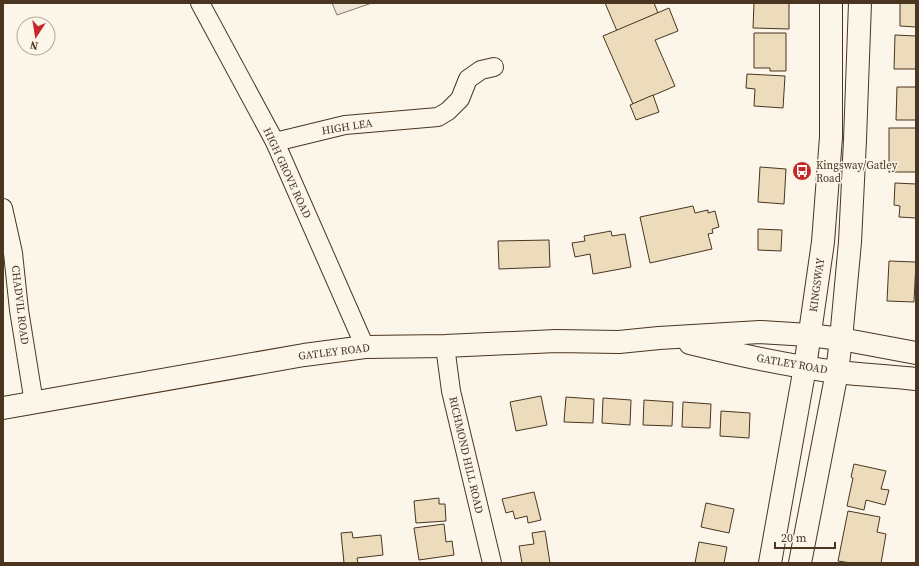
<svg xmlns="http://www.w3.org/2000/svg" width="919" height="566" font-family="'Source Serif 4',serif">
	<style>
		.green { fill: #ede6d9; stroke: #887966 }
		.building { fill: #ecdcbc; stroke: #4a3520 }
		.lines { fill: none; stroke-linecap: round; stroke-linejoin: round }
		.minor-casing { stroke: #4a3520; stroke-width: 20 }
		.primary-casing { stroke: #4a3520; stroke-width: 24 }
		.trunk-casing { stroke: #4a3520; stroke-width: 24 }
		.minor { stroke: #fbf6e9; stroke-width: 18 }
		.primary { stroke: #fbf6e9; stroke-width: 22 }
		.trunk { stroke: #fbf6e9; stroke-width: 22 }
		.labels { text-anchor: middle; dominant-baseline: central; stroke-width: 3; stroke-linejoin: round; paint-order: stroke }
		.street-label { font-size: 11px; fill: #4a3520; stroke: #fbf6e9 }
		.poi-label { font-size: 11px; fill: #4a3520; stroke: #fbf6e9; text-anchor: start }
	</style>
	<rect width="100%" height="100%" fill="#fbf6e9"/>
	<!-- green -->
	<path class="green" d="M332 3H372L337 15Z"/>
	<!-- building -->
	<g class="building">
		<path d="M605 3H654L658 13 617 31Z"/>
		<path d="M754 3H789V29L753 28Z"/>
		<path d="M900 3H916V27L900 26Z"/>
		<path d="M669 8 678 31 655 40 675 86 633 104 603 36Z"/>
		<path d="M754 33H786V71H770V68H754Z"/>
		<path d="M895 35 916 36V69H894Z"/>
		<path d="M747 74 785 76 783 108 754 106 755 89 746 88Z"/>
		<path d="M897 87H916V120H896Z"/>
		<path d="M653 95 659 112 636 120 630 105Z"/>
		<rect x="889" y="128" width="27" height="44"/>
		<path d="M760 167 786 169 784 204 758 202Z"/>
		<path d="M895 183 916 184V218L899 217 900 206 894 205Z"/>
		<path d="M693 206 695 213 708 210V213L715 211 719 227 712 229 713 233 708 234 712 249 650 263 640 217Z"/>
		<path d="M758 229 782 230 781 251 758 250Z"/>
		<path d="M611 231 612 236 625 234 631 267 593 274 590 254 575 257 572 243 585 241 584 236Z"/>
		<path d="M549 240 550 267 499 269 498 241Z"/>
		<path d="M889 261 916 262 914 302 887 301Z"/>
		<path d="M541 396 547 425 516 431 510 402Z"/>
		<path d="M566 397 594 399 593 423 564 422Z"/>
		<path d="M603 398 631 400 630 425 602 423Z"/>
		<path d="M644 400 673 402 672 426 643 425Z"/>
		<path d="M683 402 711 404 710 428 682 427Z"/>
		<path d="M721 411 750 413 749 438 720 436Z"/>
		<path d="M854 464 886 471 881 489 889 490 885 505 866 500 864 510 847 506 853 478 851 477Z"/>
		<path d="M534 492 541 520 528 523 527 516 515 519 513 511 506 513 502 499Z"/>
		<path d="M439 498V504H445L446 521 416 523 414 501Z"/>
		<path d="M706 503 734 509 729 533 701 527Z"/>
		<path d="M848 511 880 517 877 532 886 534 881 563H851L838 561Z"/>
		<path d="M444 524 446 542 452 541 454 555 419 560 414 528Z"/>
		<path d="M545 531 550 563H522L519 546 534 544 532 533Z"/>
		<path d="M352 532 353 538 381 535 383 555 357 558 358 563H344L341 533Z"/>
		<path d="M699 542 727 547 724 563H695Z"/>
	</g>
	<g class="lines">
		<defs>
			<g id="minor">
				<path d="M200 3 275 142 365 347"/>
				<path d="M275 142 345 125 438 117 448 111 460 99 468 79 481 70 494 67"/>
				<path d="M3 208 13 253 19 310 34 403"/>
				<path d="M445 346 451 391 492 563"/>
			</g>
			<g id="primary">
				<path d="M690 343C739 355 788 366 837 372 863 375 890 376 916 379"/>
				<path d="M3 408 304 355 365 347 445 346 556 341 619 342 659 338 760 332 809 335 841 339 916 353"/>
			</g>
			<g id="trunk">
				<path d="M770 563 805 367 823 242 831 137V3"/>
				<path d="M800 563 837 372 841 339 850 242 855 140 860 3"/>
			</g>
		</defs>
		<!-- minor casing -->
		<use href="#minor" class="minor-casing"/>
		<!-- primary casing -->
		<use href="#primary" class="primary-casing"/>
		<!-- trunk casing -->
		<use href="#trunk" class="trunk-casing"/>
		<!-- minor -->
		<use href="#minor" class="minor"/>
		<!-- primary -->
		<use href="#primary" class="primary"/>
		<!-- trunk -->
		<use href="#trunk" class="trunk"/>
	</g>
	<!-- icons -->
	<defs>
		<symbol id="bus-disc" viewBox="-11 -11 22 22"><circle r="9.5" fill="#c62828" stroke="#fbf6e9"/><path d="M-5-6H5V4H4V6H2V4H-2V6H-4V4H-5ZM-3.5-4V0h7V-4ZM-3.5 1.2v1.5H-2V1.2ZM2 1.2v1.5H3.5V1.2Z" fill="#fff"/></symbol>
	</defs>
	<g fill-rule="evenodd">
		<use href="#bus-disc" x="791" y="160" width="22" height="22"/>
	</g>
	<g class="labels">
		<!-- street labels -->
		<g class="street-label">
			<text transform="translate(347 127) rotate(-9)">HIGH LEA</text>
			<text transform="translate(287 173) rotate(65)">HIGH GROVE ROAD</text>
			<text transform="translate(817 285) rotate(-82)">KINGSWAY</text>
			<text transform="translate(20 305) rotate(83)">CHADVIL ROAD</text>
			<text transform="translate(334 352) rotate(-7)">GATLEY ROAD</text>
			<text transform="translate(792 364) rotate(10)">GATLEY ROAD</text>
			<text transform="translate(466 455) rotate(77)">RICHMOND HILL ROAD</text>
		</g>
		<!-- poi labels -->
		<g class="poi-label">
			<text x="816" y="165">Kingsway/Gatley<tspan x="816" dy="13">Road</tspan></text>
		</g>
	</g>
	<!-- border -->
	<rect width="919" height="566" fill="none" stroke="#4a3520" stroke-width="8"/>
	<!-- north arrow -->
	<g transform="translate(36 36) rotate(192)"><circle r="19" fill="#fbf6e9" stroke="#b4a999"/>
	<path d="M0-3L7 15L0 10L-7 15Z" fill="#c62828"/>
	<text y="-6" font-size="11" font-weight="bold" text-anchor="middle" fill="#4a3520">N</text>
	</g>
	<!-- scale -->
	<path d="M775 542v6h60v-6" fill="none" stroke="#4a3520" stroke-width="2"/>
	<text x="781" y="542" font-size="12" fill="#4a3520" stroke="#fbf6e9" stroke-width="3" paint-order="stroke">20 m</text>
</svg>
